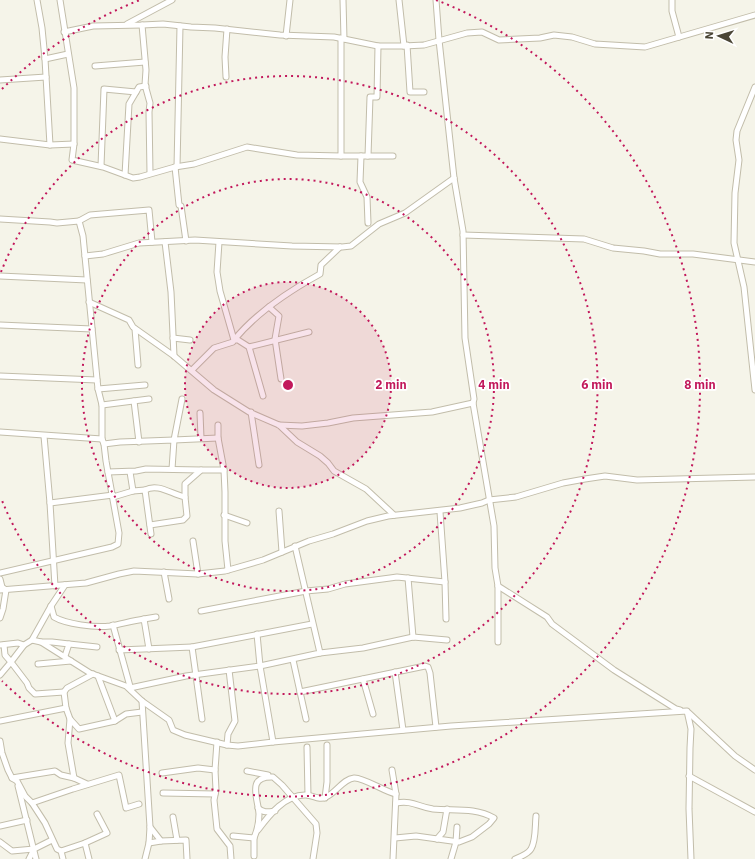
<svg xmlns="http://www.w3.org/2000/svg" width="755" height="859" font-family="'IBM Plex Sans',sans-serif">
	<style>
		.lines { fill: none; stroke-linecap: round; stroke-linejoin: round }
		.minor-casing { stroke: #c2bdaa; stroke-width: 7 }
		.minor { stroke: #fff; stroke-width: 5 }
		.ring { fill: none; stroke: #c2185b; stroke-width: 2; stroke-dasharray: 2 4 }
		.centre { fill: #c2185b; stroke: #fff; stroke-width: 2 }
		.ring-label { font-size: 12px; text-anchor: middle; font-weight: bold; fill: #c2185b; stroke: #fff; stroke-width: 3.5; stroke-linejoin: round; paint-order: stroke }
	</style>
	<rect width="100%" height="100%" fill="#f5f4e9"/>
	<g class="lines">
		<defs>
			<g id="minor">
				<path d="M37 0 42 28 45 59 50 145"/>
				<path d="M60 0 74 88V144L72 160 103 167 133 178 140 177 175 167 194 164 247 147 297 155 341 156V38"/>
				<path d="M343 0 344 39"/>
				<path d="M399 0 404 46"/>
				<path d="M436 0 439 40 454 178 463 231 465 338 474 399 473 403 494 526 495 568 498 586V642"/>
				<path d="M672 0V11L679 37"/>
				<path d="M127 24 172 0"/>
				<path d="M142 25 146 70 145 85 150 103 149 112 150 173"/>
				<path d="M64 32 93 26 142 25 163 24 191 27 215 28 280 35 334 37 378 46H404L424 45 467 33 482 32 499 40 540 38 554 35 572 37 595 44 645 47 755 15"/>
				<path d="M286 36 290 0"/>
				<path d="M407 45 410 92H424"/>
				<path d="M45 59 68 54"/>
				<path d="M95 66 145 62"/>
				<path d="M226 77 225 57 227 29"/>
				<path d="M0 80 46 77"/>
				<path d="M755 87 737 131 736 140 739 160 735 193 734 243 744 287 755 390"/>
				<path d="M0 139 50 145 74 144"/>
				<path d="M341 156H393"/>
				<path d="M361 156 360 182 367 197 368 223"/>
				<path d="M368 156 370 97H377L378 46"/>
				<path d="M101 166 104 89 136 92"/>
				<path d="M175 167 179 205 181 206 186 241"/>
				<path d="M177 167 180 26"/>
				<path d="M125 175 129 104 139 87 146 86"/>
				<path d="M0 219 50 222 57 223 79 221"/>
				<path d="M463 235 584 239 613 248 644 251 660 254H693L755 262"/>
				<path d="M165 242 171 292 174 356"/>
				<path d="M219 242 217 272 220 291 234 340C257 312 289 291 320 274L321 265 340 247"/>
				<path d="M85 256 103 254 139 243 195 240 292 246 342 247 351 246 379 224 405 213 454 178"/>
				<path d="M0 276 87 280"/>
				<path d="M89 302 129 320 133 327 174 356 214 390 249 412 279 425 297 442 320 456 328 463 334 471 366 489 394 515"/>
				<path d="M269 307 279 316 275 339 281 379"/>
				<path d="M0 325 92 329"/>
				<path d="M135 329 138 365"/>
				<path d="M173 338 190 340"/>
				<path d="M249 347 309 332"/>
				<path d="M192 370 214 348 233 342 234 340H238L249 347 263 396"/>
				<path d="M0 376 97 380"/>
				<path d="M98 389 145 385"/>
				<path d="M182 399 174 440 218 438"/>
				<path d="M134 401 139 442"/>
				<path d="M102 405 149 399"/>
				<path d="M251 412 259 465"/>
				<path d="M200 413 201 438"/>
				<path d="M218 425V438L224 470 225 492V541L228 570"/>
				<path d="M279 425 302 426 328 423 353 418 432 412 473 403"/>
				<path d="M0 432 102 439"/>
				<path d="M44 436 50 503 55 586"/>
				<path d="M104 444 120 442 174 440 172 469"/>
				<path d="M108 472 136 471 146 469 201 470"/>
				<path d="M130 472 133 491"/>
				<path d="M145 490C158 483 171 494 185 497L187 516 183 520 150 525"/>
				<path d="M113 497 133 491 145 490 151 534"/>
				<path d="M185 497V484L201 470H224"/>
				<path d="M50 503 113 495"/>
				<path d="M279 511 282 552"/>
				<path d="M440 512 445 582 446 619"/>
				<path d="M224 515 247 523"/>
				<path d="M193 541 198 574"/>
				<path d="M164 572 169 599"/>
				<path d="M0 573 112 547 118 544 119 533 106 461 104 444 102 439V405L98 389 83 236 79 221 90 215 149 210 152 242"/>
				<path d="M408 578 413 637"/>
				<path d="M0 579 2 587 6 590 3 609 0 618"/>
				<path d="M498 586 547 617 552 624 614 670 676 709 680 710"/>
				<path d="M0 590 86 583 119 574 134 571 198 574 225 571 263 560 309 541 333 534 367 521 388 516 460 508 482 503 489 500 516 497 563 483 585 479 605 476 637 480 755 477"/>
				<path d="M51 606 54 617C66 624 95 628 110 626 121 624 132 621 144 619L149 649"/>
				<path d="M201 611 306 591 328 589 345 584 390 578 397 577 445 582"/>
				<path d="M144 619 156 617"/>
				<path d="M113 625 131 690"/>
				<path d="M32 640 41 642 90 673 126 686 142 701 169 720 173 730 185 735 227 745 238 746 273 742 260 666 320 653 295 546"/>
				<path d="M41 642H52L69 644 65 656"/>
				<path d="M69 644 97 647"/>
				<path d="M0 645 18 643 24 645"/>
				<path d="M192 647 312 624"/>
				<path d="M119 650 192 647 202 719"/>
				<path d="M320 653 363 648 413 637 447 640"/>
				<path d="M293 660 306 719"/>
				<path d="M38 664 71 661"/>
				<path d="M395 672 403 730"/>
				<path d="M0 675 11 662 5 655 4 645"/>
				<path d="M98 676 115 721"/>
				<path d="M363 679 373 714"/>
				<path d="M130 688 186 676 260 666 257 634"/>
				<path d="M64 692 67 688 93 674"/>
				<path d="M300 692 425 666 428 667 430 673 436 727"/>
				<path d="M142 701 150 827 161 841 186 840 187 859"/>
				<path d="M66 708 70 719 79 729 115 721 126 714 142 712"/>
				<path d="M689 713 735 756 755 770"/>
				<path d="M70 719 68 743 74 778"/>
				<path d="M0 721 66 708 64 692 35 694 29 688 27 683 11 662 24 645 32 640 51 606 65 585"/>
				<path d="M0 741 2 753 8 770 12 778 17 781 25 796 32 803 45 823 57 849 61 851 63 859"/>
				<path d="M217 742 215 770 216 790 214 800 217 829 230 846 231 859"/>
				<path d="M273 742 451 726 687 711 691 729 690 748 689 809 691 859"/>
				<path d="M227 745 228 734 235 721 229 670"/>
				<path d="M307 747 308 795"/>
				<path d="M392 770 396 794 393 859"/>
				<path d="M247 771 268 775"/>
				<path d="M162 773 198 768 215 770"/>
				<path d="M689 776 755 812"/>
				<path d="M12 778 55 771 61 775 74 778 87 784"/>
				<path d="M18 786 36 859"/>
				<path d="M163 793 215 794"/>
				<path d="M325 798 327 782V745"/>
				<path d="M32 803 73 789 119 775 126 808 139 804"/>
				<path d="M258 808C263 813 268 812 275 811"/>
				<path d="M173 817 177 840"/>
				<path d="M0 826 27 820"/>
				<path d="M258 830C269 815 286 794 306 795 313 795 319 801 326 797 336 793 343 779 354 778 363 777 385 792 396 794"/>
				<path d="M233 836 254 838C257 831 259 822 259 814 258 798 246 776 273 777L282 785 316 824 317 833 313 859"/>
				<path d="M254 838V856"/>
				<path d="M395 838 416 836 459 842 472 837 489 824 494 818C475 807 453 811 433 809 418 807 413 800 396 803"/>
				<path d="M437 839 443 832 447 809"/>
				<path d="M0 842 12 851 34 849"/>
				<path d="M85 843 107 833 97 814"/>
				<path d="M149 843 161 841"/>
				<path d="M61 851 85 843 89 859"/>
				<path d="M29 859 34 849 52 840"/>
				<path d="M145 859 149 843 150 827"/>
				<path d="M451 859 456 842 457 827"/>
				<path d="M515 859C520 857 528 854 531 849 536 841 535 826 536 816"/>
			</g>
		</defs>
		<!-- minor casing -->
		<use href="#minor" class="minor-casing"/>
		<!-- minor -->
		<use href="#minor" class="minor"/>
	</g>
	<!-- distance rings -->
	<circle cx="288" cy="385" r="103" fill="#c2185b" fill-opacity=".12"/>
	<g class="ring">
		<circle cx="288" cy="385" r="103"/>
		<circle cx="288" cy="385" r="206"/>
		<path d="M1 272A309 309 0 1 1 1 498"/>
		<path d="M2 89A412 412 0 0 1 140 0M436 0A412 412 0 1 1 2 681"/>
	</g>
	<circle cx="288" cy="385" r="6" class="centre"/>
	<g class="ring-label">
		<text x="391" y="389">2 min</text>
		<text x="494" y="389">4 min</text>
		<text x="597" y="389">6 min</text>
		<text x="700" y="389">8 min</text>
	</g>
	<!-- north arrow -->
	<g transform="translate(719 36) rotate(274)" stroke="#ffffff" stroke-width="3" paint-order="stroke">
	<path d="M0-3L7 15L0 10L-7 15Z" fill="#4a4536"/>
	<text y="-6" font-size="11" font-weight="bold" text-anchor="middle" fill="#4a4536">N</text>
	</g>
</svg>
